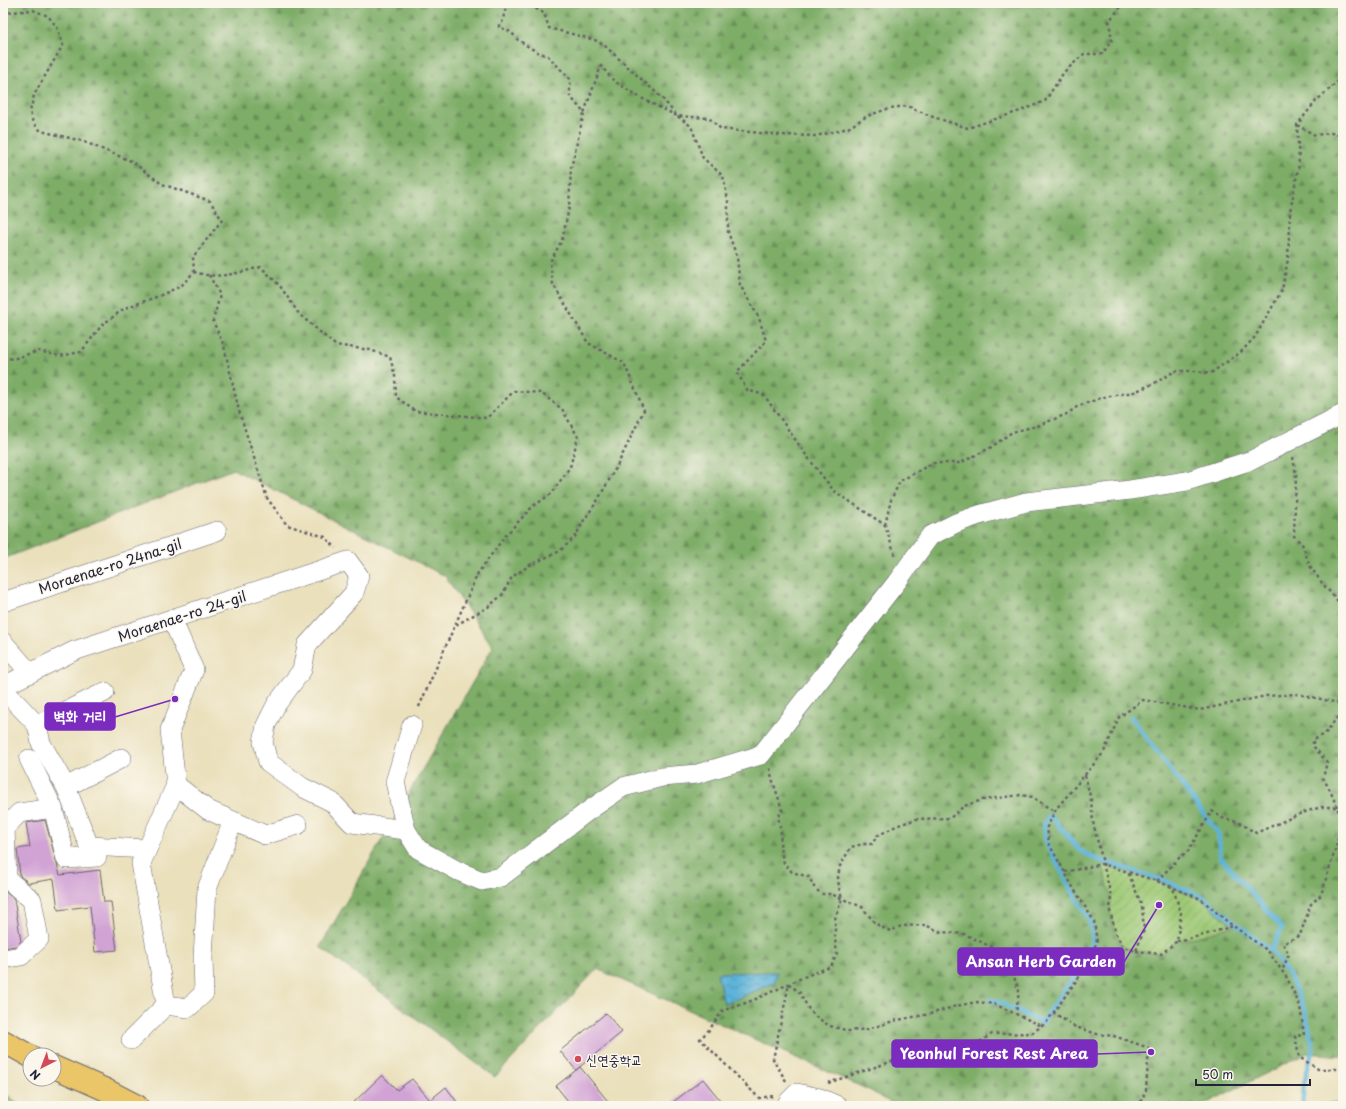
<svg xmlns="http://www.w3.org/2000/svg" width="1346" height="1109" font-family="'Playpen Sans','Poor Story',sans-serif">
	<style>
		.forest { fill: url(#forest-firs); stroke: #506851 }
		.garden { fill: url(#garden-furrows); stroke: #607658 }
		.water { fill: url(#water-waves); stroke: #406a8a }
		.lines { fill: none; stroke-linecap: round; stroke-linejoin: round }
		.stream { stroke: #5db3d9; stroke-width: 4.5 }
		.building { fill: #d1a3d5 }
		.minor-casing { stroke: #686468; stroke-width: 20 }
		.major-casing { stroke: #686468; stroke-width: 24 }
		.path { stroke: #686468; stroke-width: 2.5; stroke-dasharray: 3 3; stroke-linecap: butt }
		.minor { stroke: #fff; stroke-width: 19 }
		.major { stroke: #ebc669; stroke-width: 22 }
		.poi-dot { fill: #d1495b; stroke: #fbf7ec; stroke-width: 1.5 }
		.labels { text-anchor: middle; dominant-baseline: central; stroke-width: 3; stroke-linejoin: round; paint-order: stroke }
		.street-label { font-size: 14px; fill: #22223b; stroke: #fbf7ec }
		.poi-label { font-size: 14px; fill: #22223b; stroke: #fbf7ec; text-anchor: start }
		.leader { fill: none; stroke: #7b2cbf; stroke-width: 1.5 }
		.callout-dot { fill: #7b2cbf; stroke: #fbf7ec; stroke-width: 1.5 }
		.callout { fill: #7b2cbf; stroke: #7b2cbf; stroke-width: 1.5 }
		.callout-label { font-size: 15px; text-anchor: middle; font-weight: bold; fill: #fff }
	</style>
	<defs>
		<pattern id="forest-firs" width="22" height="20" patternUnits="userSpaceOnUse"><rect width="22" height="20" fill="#7ead67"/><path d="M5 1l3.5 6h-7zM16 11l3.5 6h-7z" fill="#678c56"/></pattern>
		<pattern id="garden-furrows" width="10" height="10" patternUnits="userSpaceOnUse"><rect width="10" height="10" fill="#9ec976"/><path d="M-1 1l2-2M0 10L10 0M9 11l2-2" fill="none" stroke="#88ac67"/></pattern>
		<pattern id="water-waves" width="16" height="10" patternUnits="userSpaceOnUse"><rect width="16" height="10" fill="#5db3d9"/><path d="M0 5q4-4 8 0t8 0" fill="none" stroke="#4c91b1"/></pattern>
	</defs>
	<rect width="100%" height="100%" fill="#fbf7ec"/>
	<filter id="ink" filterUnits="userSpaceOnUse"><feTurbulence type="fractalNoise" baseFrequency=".025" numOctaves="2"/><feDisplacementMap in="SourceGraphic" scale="8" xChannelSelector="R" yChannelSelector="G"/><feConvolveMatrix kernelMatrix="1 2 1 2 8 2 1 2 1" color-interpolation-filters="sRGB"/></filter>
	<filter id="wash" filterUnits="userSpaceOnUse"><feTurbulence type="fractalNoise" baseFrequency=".012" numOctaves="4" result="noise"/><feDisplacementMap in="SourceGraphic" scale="16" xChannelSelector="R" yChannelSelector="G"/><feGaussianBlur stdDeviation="0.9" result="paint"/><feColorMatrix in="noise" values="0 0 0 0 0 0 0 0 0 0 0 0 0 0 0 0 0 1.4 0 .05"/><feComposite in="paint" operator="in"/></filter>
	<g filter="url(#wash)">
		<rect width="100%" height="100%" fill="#eae0bc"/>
		<!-- forest -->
		<g class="forest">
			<path d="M3 3H1343V1056L1307 1053 1201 1106H896L871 1091 597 969 495 1077 320 947 493 647 445 576 233 469 3 559Z"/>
			<path d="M3 1092 22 1106H3Z"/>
		</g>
		<!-- garden -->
		<path class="garden" d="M1102 864 1157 881 1201 899 1233 926 1204 935 1177 941 1161 954 1136 951 1123 947 1116 934 1110 911 1111 896Z"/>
		<!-- water -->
		<g class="water">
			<path d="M777 972 774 983 724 1004 717 973Z"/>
			<path d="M1343 1102V1106H1305Z"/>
		</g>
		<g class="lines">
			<!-- stream -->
			<g class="stream">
				<path d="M1131 717 1218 833 1221 858 1282 928 1271 950"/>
				<path d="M990 1000 996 1001 1043 1023 1050 1009 1078 972 1093 941 1090 921 1072 891 1046 843 1044 825 1049 816 1056 822 1079 850 1096 859 1168 882 1203 897 1235 923 1271 950 1290 977 1305 1010 1313 1047 1304 1084 1302 1106"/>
			</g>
		</g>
		<g id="blocks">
			<!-- building -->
			<g class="building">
				<path d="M45 820 60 875 100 870 104 902H111L117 950 95 952 90 906 58 910 54 879 29 883 20 876 17 849 30 847 26 823Z"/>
				<path d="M3 890 14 899 21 941 16 946 3 948Z"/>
				<path d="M606 1013 622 1032 576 1070 560 1051Z"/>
				<path d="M580 1067 612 1106H572L556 1086Z"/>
				<path d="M382 1075 397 1090 412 1079 430 1100 446 1087 460 1106H350Z"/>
				<path d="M703 1079 725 1106H668Z"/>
			</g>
		</g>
	</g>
	<g filter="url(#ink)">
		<use href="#blocks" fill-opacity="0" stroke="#686468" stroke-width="1"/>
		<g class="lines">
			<defs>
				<g id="minor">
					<path d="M3 602 217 531"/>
					<path d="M172 619 194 670 170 730 176 785 208 810 265 835 298 825"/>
					<path d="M3 642 30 673"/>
					<path d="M3 689 10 683 74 651 348 561 359 576 354 593 307 645 302 670 276 705 266 725 263 742 268 762 302 787 332 802 352 823 406 830"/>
					<path d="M3 689 37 725 41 743 66 787 89 846 147 849"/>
					<path d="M37 725 105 692"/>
					<path d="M412 725 395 782 406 830 418 849 458 871 482 881 501 877 588 811 623 787 662 777 697 774 761 755 896 583 930 536 956 523 979 515 1026 502 1130 490 1187 481 1252 460 1343 414"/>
					<path d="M29 759 53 808"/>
					<path d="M66 787 122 758"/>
					<path d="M3 959 21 956 39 939 32 900 7 879 5 828 19 813 53 808 66 859 97 857"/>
					<path d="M166 1005 188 1008 204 993 203 957 207 889 233 821"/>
					<path d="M131 1040 166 1005 141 863 176 785"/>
					<path d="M787 1106 788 1102 797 1093 820 1098 838 1106"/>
				</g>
				<g id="major">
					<path d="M3 1041 30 1056"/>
					<path d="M54 1067 104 1089 137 1106"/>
				</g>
			</defs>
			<!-- minor casing -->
			<use href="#minor" class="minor-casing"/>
			<!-- major casing -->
			<use href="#major" class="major-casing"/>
			<!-- path -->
			<g class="path">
				<path d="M507 3 502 23 499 24V27L511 32 518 40 537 52 548 56 570 79V96L584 113 601 66 614 81 641 98 677 116 709 118 721 129 780 135 816 136 848 128 867 116 890 108 907 106 933 117 968 128 1020 111 1045 101 1064 72 1084 54H1102L1112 40 1109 21 1124 3"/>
				<path d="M525 3 544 13 549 28 595 40 605 46 662 98 677 116 691 126 703 158 723 176 728 200V232L737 257 740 285 759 318 766 341 737 372 747 390 764 395 806 455 834 491 885 525 895 556"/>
				<path d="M1235 3 1237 5 1245 3"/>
				<path d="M1247 3 1253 4V3"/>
				<path d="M3 13 33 10 48 16 57 27 63 45 34 95 30 112 33 123 41 131 82 141 131 161 162 184 210 201 222 220 193 257 194 272"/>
				<path d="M1297 125 1315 135 1331 133 1343 136"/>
				<path d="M209 275 220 295 213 321 224 346 239 411 267 498 287 525 325 537 336 548"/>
				<path d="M3 357 13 359 38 351 60 356 81 352 102 325 125 308 159 296 181 286 194 272C220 280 236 273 261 267L280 286 299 314 335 345 370 350 390 357 395 376 396 397 415 411 487 418 514 391 541 393 562 409 578 437 570 467 551 494 532 507 505 536 478 573 418 709"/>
				<path d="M1293 457 1296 476 1294 536 1302 544 1310 566 1322 583 1343 607"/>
				<path d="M885 525 891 500 900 481 933 463H960L990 448 1012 432 1037 426 1067 414 1078 406 1104 397 1134 392 1155 383 1175 371H1194L1211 373 1241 352 1255 337 1282 290 1288 259 1290 212 1299 164 1297 125 1316 101 1335 84 1343 74"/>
				<path d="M456 625 488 607 502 595 512 577 530 565 560 551 575 537 584 520 596 503 617 466 644 410 624 363 588 343 553 284 550 262 562 240 569 208 571 168 584 113"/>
				<path d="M770 768C772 783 779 796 782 811L778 817 781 831 780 848 784 863 792 872 809 877 814 887 821 894H831L862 907 875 923 885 929 891 931 901 926 925 925 941 932 964 934 996 949 1009 963 1019 991 1016 1014"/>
				<path d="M1085 775 1091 800 1093 822 1111 896 1110 911 1116 934 1123 947 1136 951 1144 930 1142 906 1128 872"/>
				<path d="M1337 807 1330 790 1323 778 1327 762 1313 746V740L1325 734 1336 719 1343 714"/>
				<path d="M1065 872 1102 864 1157 881 1201 899 1229 923 1268 951 1287 978 1300 1006 1304 1035 1295 1036 1299 1057 1318 1069H1343"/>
				<path d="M1157 881 1181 856 1187 853 1212 811 1222 818 1238 822 1256 833 1302 813 1321 807H1337L1342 821 1336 847 1321 895 1311 904 1300 935 1283 944 1289 954 1282 971"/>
				<path d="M1177 941 1204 935 1233 926"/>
				<path d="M1136 951 1161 954 1177 941 1181 913 1173 888"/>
				<path d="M789 984 800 993 808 1008 816 1017 830 1026 849 1031 868 1029 897 1020 930 1014 956 1006 977 1002 994 1004 1042 1026"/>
				<path d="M1053 1012 1073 1026 1097 1034 1114 1036 1149 1048 1146 1090 1139 1106"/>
				<path d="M786 1081 773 1059 789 984"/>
				<path d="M828 1083 896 1060 947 1063 992 1034 1032 1033 1046 1023 1081 974 1097 942 1094 921 1074 889 1049 844 1047 827 1056 809 1104 752 1119 717 1143 700 1200 710 1266 696 1298 694 1343 704"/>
				<path d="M773 1096 759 1098 700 1039 709 1030 723 1010C761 1001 794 978 831 967L837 953 835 939V919L842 898 839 888 838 877 840 866 851 847 863 844H872L877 836 896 826 916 819 950 818 964 806 982 800 1021 795 1032 797 1055 812"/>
			</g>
			<!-- minor -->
			<use href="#minor" class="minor"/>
			<!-- major -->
			<use href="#major" class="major"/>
		</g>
	</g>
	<!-- markers -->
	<circle class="poi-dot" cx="578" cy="1059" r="4"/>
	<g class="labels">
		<!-- street labels -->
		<g class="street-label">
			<text transform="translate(110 566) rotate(-18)">Moraenae-ro 24na-gil</text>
			<text transform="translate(182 616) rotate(-18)">Moraenae-ro 24-gil</text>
		</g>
		<!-- poi labels -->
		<g class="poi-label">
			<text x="586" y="1059">신연중학교</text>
		</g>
	</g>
	<!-- callouts -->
	<path class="leader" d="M175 699L115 717M1159 905L1124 962M1151 1052L1097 1054"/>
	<g class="callout-dot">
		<circle cx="175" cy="699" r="4"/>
		<circle cx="1159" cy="905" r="4"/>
		<circle cx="1151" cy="1052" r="4"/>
	</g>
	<g class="callout">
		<rect x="45" y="703" width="70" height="27" rx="4"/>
		<rect x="958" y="948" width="166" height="27" rx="4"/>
		<rect x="892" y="1040" width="205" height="27" rx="4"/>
	</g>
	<g class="callout-label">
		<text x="80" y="722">벽화 거리</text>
		<text x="1041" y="967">Ansan Herb Garden</text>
		<text x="994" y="1059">Yeonhul Forest Rest Area</text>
	</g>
	<!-- margin -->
	<rect width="1346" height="1109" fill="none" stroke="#fbf7ec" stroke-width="16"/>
	<!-- north arrow -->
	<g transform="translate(42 1067) rotate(222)"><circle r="19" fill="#fbf7ec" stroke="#a4a2a5"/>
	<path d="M0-3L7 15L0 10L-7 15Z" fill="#d1495b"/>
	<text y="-6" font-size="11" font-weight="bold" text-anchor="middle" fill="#22223b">N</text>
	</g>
	<!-- scale -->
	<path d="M1196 1079v6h114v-6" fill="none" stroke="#22223b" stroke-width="2"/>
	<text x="1202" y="1079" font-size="12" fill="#22223b" stroke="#fbf7ec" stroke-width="3" paint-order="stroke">50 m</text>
</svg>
